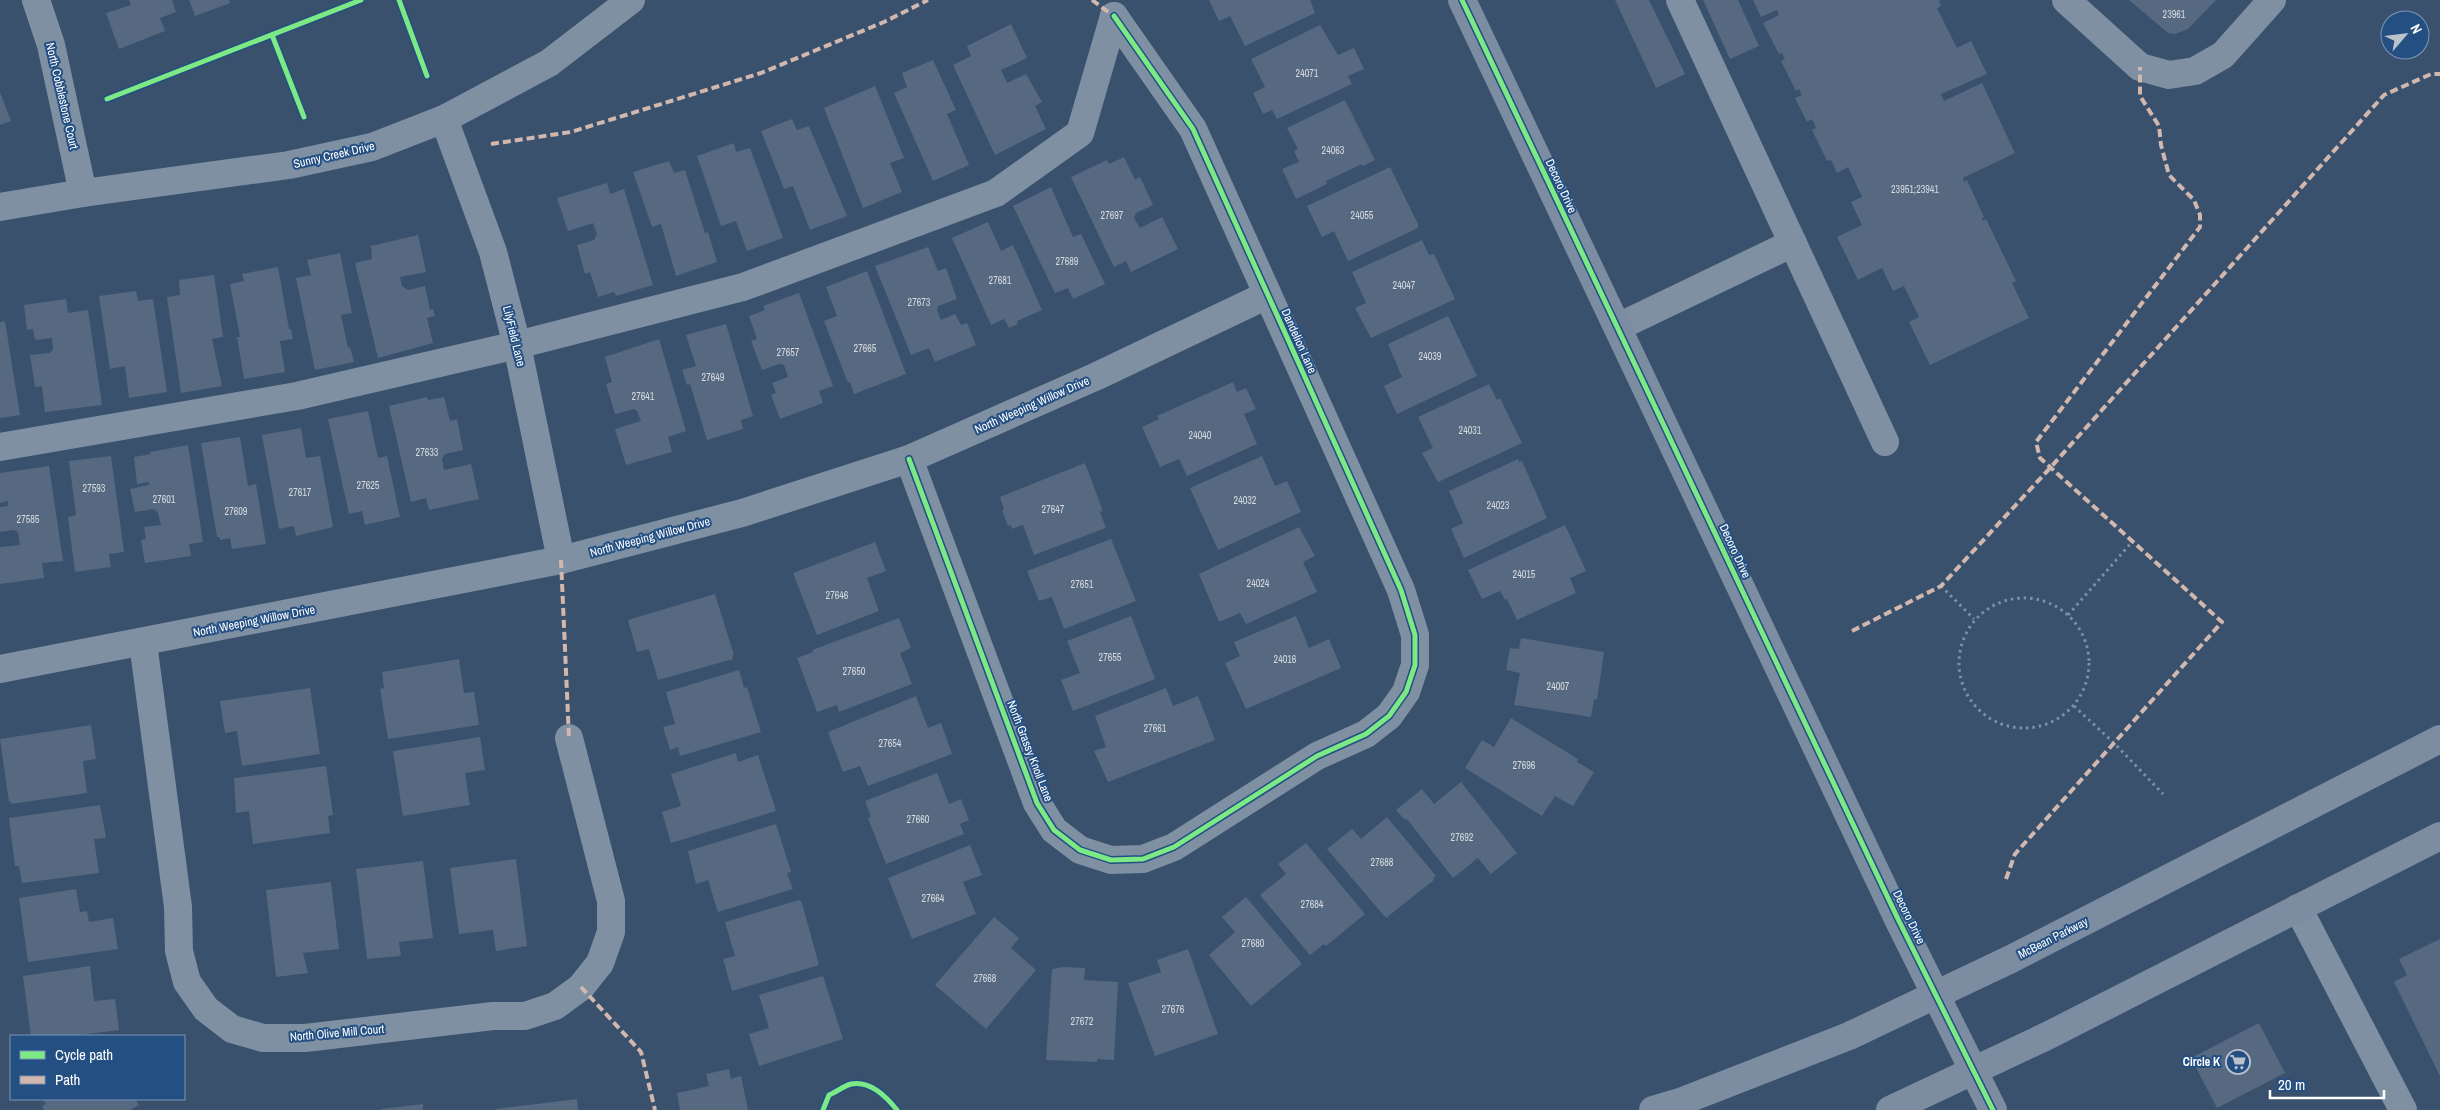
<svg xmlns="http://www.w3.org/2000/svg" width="2440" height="1110" font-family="'Archivo Narrow',sans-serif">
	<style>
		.building { fill: #566980 }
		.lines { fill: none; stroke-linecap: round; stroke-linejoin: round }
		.path { stroke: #7f90a3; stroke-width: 3; stroke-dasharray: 2.5 4; stroke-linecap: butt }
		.minor { stroke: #7f90a3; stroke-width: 28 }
		.major { stroke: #7d8da1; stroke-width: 28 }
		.quiet { stroke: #d1b7ad; stroke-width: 4; stroke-dasharray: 8 4; stroke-linecap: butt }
		.cycleway-casing { stroke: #234f83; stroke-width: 8 }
		.cycleway { stroke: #7ce984; stroke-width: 5 }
		.labels { text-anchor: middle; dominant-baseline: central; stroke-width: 4; stroke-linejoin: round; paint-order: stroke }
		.number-label { font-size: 10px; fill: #d5dadf }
		.street-label { font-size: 12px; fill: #fff; stroke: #234f83 }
		.poi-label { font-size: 12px; font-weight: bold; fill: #fff; stroke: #234f83; text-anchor: end }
	</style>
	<rect width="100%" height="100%" fill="#39516d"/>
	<!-- building -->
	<g class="building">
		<path d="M129 0H172L176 12 160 18 165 31 119 49 106 13 131 5Z"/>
		<path d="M189 0H229L230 3 195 16Z"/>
		<path d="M1209 0H1310L1315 13 1245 46 1230 16 1219 21Z"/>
		<path d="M1615 0H1649L1685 74 1656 88Z"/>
		<path d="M1703 0H1738L1759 46 1730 59Z"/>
		<path d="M1753 0H1939L1941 6 1937 8 1957 48 1971 41 1987 74 1941 94 1944 101 1982 83 2015 153 1963 178 1964 182 1967 180 1984 217 1982 218 1983 221 1986 219 2016 281 2012 283 2029 318 1930 365 1909 322 1919 317 1904 286 1893 291 1882 268 1858 280 1837 237 1862 225 1851 202 1862 197 1848 167 1837 173 1831 160 1827 161 1812 130 1816 128 1812 119 1807 122 1795 98 1802 95 1799 89 1796 91 1781 61 1785 59 1782 53 1779 54 1763 23 1779 15 1777 10 1761 17Z"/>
		<path d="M2129 0H2216L2188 29 2175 34 2168 33Z"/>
		<path d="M1011 24 1027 58 1001 70 1007 83 1026 74 1042 102 1035 106 1046 129 995 155 953 65 971 56 967 46Z"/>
		<path d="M1320 25 1338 55 1354 48 1364 69 1348 76 1352 84 1277 119 1272 110 1263 114 1253 93 1265 87 1251 59Z"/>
		<path d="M933 60 956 110 947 114 969 165 933 181 894 93 907 87 902 73Z"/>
		<path d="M875 86 904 158 890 163 902 192 863 208 824 108Z"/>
		<path d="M0 92 11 121 0 125Z"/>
		<path d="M1345 100 1375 160 1363 166 1362 164 1326 181 1327 184 1296 199 1282 169 1299 162 1294 151 1298 149 1287 128Z"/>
		<path d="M792 119 797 130 809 126 847 216 810 230 793 186 784 189 761 131Z"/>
		<path d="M734 143 736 152 750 148 783 238 747 251 736 221 721 226 697 156Z"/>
		<path d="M1124 157 1135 180 1140 177 1153 205 1136 213 1134 218 1140 228 1162 217 1178 249 1131 272 1126 261 1114 267 1071 177 1107 160 1109 164Z"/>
		<path d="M669 161 674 173 685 170 705 233 708 232 717 262 676 276 661 224 652 227 633 172Z"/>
		<path d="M1390 167 1418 224V228L1348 261 1334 231 1322 237 1307 206Z"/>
		<path d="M607 183 610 194 624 189 653 285 616 296 614 292 598 297 590 272 585 274 577 245 594 240 597 234 593 223 568 231 557 198Z"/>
		<path d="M1051 187 1073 237 1081 234 1105 284 1073 299 1068 288 1055 293 1013 206Z"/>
		<path d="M988 222 1001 251 1013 245 1042 310 1017 321 1018 324 1009 328 1004 319 991 325 952 238Z"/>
		<path d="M418 235 426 272 400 277 402 286 408 290 425 286 430 310 433 309 435 316 427 318 433 343 378 358 355 263 372 259 371 246Z"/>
		<path d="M1422 240 1429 255 1434 254 1455 299 1371 338 1355 308 1366 303 1352 272Z"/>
		<path d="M928 247 938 271 946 268 957 299 938 306 937 310 941 320 955 314 961 325 967 323 976 345 935 362 929 348 911 355 875 266Z"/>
		<path d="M340 253 352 313 341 315 348 348 350 347 354 362 315 370 296 278 311 275 307 260Z"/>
		<path d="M278 267 289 329H291L293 339 280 341 285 372 244 379 237 337H240L230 284 244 281 242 274Z"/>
		<path d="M867 271 906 374 854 394 850 382 848 383 824 321 837 316 826 287Z"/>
		<path d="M214 275 223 337 212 339 222 386 181 393 167 297 180 295 179 280Z"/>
		<path d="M136 291 138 301 153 299 167 392 129 398 125 366 110 369 99 296Z"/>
		<path d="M799 293 833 386 819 391 823 403 780 419 771 395 776 393 772 383 788 377 784 365 779 364 762 370 751 341 757 339 749 316 765 310 763 306Z"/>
		<path d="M66 299 68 313 88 310 102 405 45 412 42 386 35 387 30 355 50 353 53 349 52 338 35 340 33 329 27 330 24 305Z"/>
		<path d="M1448 316 1477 376 1397 414 1384 386 1402 377 1388 344Z"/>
		<path d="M5 321 20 415 0 418V322Z"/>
		<path d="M726 324 753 416 741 420 743 429 707 440 690 384 687 385 682 370 696 366 686 335Z"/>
		<path d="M659 339 686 431 668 437 672 452 626 465 615 429 641 421 637 411 634 409 615 414 606 384 612 382 605 357Z"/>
		<path d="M1233 382 1237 392 1246 388 1256 409 1244 414 1257 444 1187 476 1179 459 1160 467 1142 427 1159 419 1157 416Z"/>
		<path d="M1489 384 1497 400 1500 398 1522 443 1438 482 1422 453 1433 448 1418 417Z"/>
		<path d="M427 397 428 400 444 397 450 421 457 419 463 450 445 454 442 459 444 470 471 464 479 499 429 510 426 498 411 502 389 406Z"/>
		<path d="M368 411 378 458 387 456 400 517 365 525 362 511 349 514 328 419Z"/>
		<path d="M301 428 306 458 320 456 333 527 296 536 294 526 279 529 262 435Z"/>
		<path d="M240 437 248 486 256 484 266 544 232 549 230 538 220 540V537H217L201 443Z"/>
		<path d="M188 445 203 542 189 544 191 556 145 563 141 540 146 539 144 527 161 525 158 513 154 509 135 512 130 489 149 485V482L137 484 134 457 151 454 150 452Z"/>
		<path d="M111 456 124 552 109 554 111 567 75 572 68 517 76 515 69 461Z"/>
		<path d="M1262 456 1275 486 1287 481 1301 512 1218 550 1190 488Z"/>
		<path d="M1518 459 1519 462 1522 461 1547 518 1464 558 1451 529 1463 523 1449 491Z"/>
		<path d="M1085 463 1103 511 1100 512 1106 528 1034 555 1023 525 1012 529 1011 525 1008 526 1002 510 1004 509 1000 497Z"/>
		<path d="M49 466 63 561 42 563 44 578 0 584V547L20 545 18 532 14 530 0 532V507L8 506V501L0 503V473Z"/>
		<path d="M1565 525 1586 571 1570 578 1576 593 1517 620 1507 599 1505 600 1500 591 1482 599 1468 570Z"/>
		<path d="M1299 527 1315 556 1303 562 1317 592 1246 624 1240 613 1219 622 1199 574Z"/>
		<path d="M1111 539 1136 601 1064 629 1052 597 1039 601 1027 571Z"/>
		<path d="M875 542 886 571 867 578 879 611 817 635 793 573Z"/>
		<path d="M715 594 734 655H732L733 659 658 680 649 649 637 652 628 620Z"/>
		<path d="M1131 616 1155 679 1073 711 1061 680 1080 673 1067 641Z"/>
		<path d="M1296 616 1309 648 1329 639 1341 668 1246 709 1225 663 1240 656 1234 642Z"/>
		<path d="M899 618 911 648 900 653 912 684 839 712 837 705 817 712 797 658 813 652 812 650Z"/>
		<path d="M1521 638 1604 652 1597 700 1594 699 1591 717 1514 705 1520 673 1506 670 1510 648 1519 649Z"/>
		<path d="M459 659 464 693 474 692 479 725 388 739 380 689 384 688 382 672Z"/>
		<path d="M739 670 744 688 747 687 761 732 680 756 678 747 670 750 663 727 675 724 666 692Z"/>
		<path d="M310 688 320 754 242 766 237 731 225 733 220 701Z"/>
		<path d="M1166 688 1173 706 1198 696 1215 740 1108 782 1094 751 1106 747 1095 716Z"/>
		<path d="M916 696 928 728 941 723 952 754 868 786 860 766 843 772 828 732Z"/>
		<path d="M1511 718 1578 759 1577 762 1594 772 1573 806 1555 796 1542 816 1465 768 1482 740 1494 747Z"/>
		<path d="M91 725 96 759 83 761 87 793 11 804V801L9 802 0 739Z"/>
		<path d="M480 737 485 770 465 773 470 805 403 816 393 751Z"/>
		<path d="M736 753 738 762 758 755 776 811 671 843 662 812 681 806 671 774Z"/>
		<path d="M326 766 333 815 328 816 330 833 253 844 249 811 236 813 234 778Z"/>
		<path d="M937 773 949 804 961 799 969 820 960 824 964 834 886 864 868 818 871 817 865 801Z"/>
		<path d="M1461 782 1517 853 1491 874 1478 858 1453 878 1407 819 1405 820 1396 810 1422 789 1434 804Z"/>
		<path d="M100 805 106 838 94 839 99 873 22 883 19 866H15L9 818Z"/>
		<path d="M1387 817 1436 876 1433 878 1434 880 1386 918 1327 849 1352 829 1361 839Z"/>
		<path d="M776 824 791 872 787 873 793 889 718 912 708 880 696 884 688 851Z"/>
		<path d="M1306 843 1365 914 1326 946 1324 944 1310 955 1260 895 1286 874 1278 864Z"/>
		<path d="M970 845 982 875 963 882 976 914 912 939 888 878Z"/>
		<path d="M516 859 527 946 496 951 493 930 459 934 450 868Z"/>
		<path d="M423 861 433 938 399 942 401 956 367 959 356 869Z"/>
		<path d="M331 882 339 949 303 953 308 973 276 977 266 890Z"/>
		<path d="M76 889 80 912 87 911 89 922 113 918 118 949 28 962 19 898Z"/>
		<path d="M1246 897 1302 964 1251 1006 1209 955 1235 932 1222 917Z"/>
		<path d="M799 900 802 903 819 965 732 991 723 959 735 956 725 922Z"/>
		<path d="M994 917 1019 938 1011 948 1036 970 986 1029 935 985Z"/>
		<path d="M2440 939V1076L2394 982 2407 975 2399 959Z"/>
		<path d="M1188 949 1218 1034 1155 1056 1128 983 1161 972 1157 960Z"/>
		<path d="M90 966 94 1001 115 999 119 1030 72 1036H31L23 976Z"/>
		<path d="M1063 967 1085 968 1084 980 1118 982 1114 1060 1097 1059V1062L1046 1060 1052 969Z"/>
		<path d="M823 976 843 1039 759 1066 749 1034 769 1028 759 995Z"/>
		<path d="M2259 1023 2285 1073 2217 1108 2191 1058Z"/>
		<path d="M729 1069 731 1079 741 1076 748 1110H680L677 1093 709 1086 706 1074Z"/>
		<path d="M43 1099H135L139 1105 130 1110H44L42 1106 46 1104Z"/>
		<path d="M577 1099 578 1110H496V1109Z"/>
		<path d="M423 1104V1110H381V1109Z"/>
	</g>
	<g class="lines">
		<!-- path -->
		<g class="path">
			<path d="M399 0 427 76"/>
			<path d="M272 35 304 117"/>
			<path d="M107 99 361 0"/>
			<path d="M1941 586 1974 619"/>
			<circle cx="2024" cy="663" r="65"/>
			<path d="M2068 615 2132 542"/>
			<path d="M2074 706 2115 744 2163 794"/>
		</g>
		<!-- minor -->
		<g class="minor">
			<path d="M36 0 51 45 83 193"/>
			<path d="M1680 0 1885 442"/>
			<path d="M2066 0 2140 67 2169 75 2195 71 2223 55 2272 0"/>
			<path d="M444 119 493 252 517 345 561 560"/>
			<path d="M0 207 83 193 289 165 372 147 444 119 549 63 631 0"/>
			<path d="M1618 327 1793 243"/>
			<path d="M0 447 297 396 517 345 743 287 996 193 1080 133 1114 16"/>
			<path d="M909 459 1037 803 1054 830 1080 850 1111 860 1143 859 1174 847 1317 756 1366 734 1389 716 1406 692 1415 665V635L1401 590 1193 129 1114 16"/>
			<path d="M143 643 178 907 179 951 187 982 206 1009 232 1029 263 1038H305L493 1016H525L555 1006 581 987 600 963 611 932V901L569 738"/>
			<path d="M0 669 561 560 742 513 909 459 1097 376 1267 295"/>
			<path d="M2298 908 2403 1110"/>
		</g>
		<!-- major -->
		<g class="major">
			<path d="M1462 0 1898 919 1993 1110"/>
			<path d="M1653 1110 1680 1102 1849 1036 2011 959 2440 739"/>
			<path d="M1890 1110 2047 1036 2440 836"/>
		</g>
		<!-- quiet -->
		<g class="quiet">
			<path d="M1092 0 1114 16"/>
			<path d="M491 144 571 132 761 73 884 22 928 0"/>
			<path d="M561 560 569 738"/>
			<path d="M1852 631 1941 586 2050 468 2384 95 2431 74H2440"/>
			<path d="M2006 879 2015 854 2222 622 2040 458 2036 442 2200 227V215L2194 200 2169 175 2161 145 2159 126 2140 96V67"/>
			<path d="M581 987 641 1052 655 1110"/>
		</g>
		<defs>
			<g id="cycleway">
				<path d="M399 0 427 76"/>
				<path d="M1462 0 1898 919 1993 1110"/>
				<path d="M272 35 304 117"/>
				<path d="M107 99 361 0"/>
				<path d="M909 459 1037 803 1054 830 1080 850 1111 860 1143 859 1174 847 1317 756 1366 734 1389 716 1406 692 1415 665V635L1401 590 1193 129 1114 16"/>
				<path d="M823 1110 829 1095C836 1092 844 1086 851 1084 870 1080 886 1096 897 1110"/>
			</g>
		</defs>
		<!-- cycleway casing -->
		<use href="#cycleway" class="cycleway-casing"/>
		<!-- cycleway -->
		<use href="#cycleway" class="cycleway"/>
	</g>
	<!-- icons -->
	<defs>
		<symbol id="supermarket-ring" viewBox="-11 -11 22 22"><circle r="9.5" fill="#234f83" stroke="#bac2cc" stroke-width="1.5"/><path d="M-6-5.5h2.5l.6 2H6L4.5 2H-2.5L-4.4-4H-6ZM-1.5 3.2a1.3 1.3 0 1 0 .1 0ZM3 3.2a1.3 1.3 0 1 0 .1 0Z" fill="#bac2cc"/></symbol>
	</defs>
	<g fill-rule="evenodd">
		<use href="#supermarket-ring" x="2224" y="1048" width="28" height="28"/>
	</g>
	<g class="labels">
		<!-- number labels -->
		<g class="number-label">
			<text x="2174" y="14">23961</text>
			<text x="1307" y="73">24071</text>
			<text x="1333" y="150">24063</text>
			<text x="1915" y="189">23951;23941</text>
			<text x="1112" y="215">27697</text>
			<text x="1362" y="215">24055</text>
			<text x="1067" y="261">27689</text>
			<text x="1000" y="280">27681</text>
			<text x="1404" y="285">24047</text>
			<text x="919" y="302">27673</text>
			<text x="865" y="348">27665</text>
			<text x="788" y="352">27657</text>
			<text x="1430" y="356">24039</text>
			<text x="713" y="377">27649</text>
			<text x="643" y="396">27641</text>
			<text x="1470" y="430">24031</text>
			<text x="1200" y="435">24040</text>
			<text x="427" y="452">27633</text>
			<text x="368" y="485">27625</text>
			<text x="94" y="488">27593</text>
			<text x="300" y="492">27617</text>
			<text x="164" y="499">27601</text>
			<text x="1245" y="500">24032</text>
			<text x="1498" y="505">24023</text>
			<text x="1053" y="509">27647</text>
			<text x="236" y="511">27609</text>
			<text x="28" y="519">27585</text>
			<text x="1524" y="574">24015</text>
			<text x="1258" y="583">24024</text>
			<text x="1082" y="584">27651</text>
			<text x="837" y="595">27646</text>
			<text x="1110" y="657">27655</text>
			<text x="1285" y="659">24016</text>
			<text x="854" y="671">27650</text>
			<text x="1558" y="686">24007</text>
			<text x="1155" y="728">27661</text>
			<text x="890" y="743">27654</text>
			<text x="1524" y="765">27696</text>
			<text x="918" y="819">27660</text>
			<text x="1462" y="837">27692</text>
			<text x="1382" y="862">27688</text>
			<text x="933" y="898">27664</text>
			<text x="1312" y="904">27684</text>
			<text x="1253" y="943">27680</text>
			<text x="985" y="978">27668</text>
			<text x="1173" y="1009">27676</text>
			<text x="1082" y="1021">27672</text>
		</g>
		<!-- street labels -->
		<g class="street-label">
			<text transform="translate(62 96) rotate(77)">North Cobblestone Court</text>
			<text transform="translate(334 155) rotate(-13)">Sunny Creek Drive</text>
			<text transform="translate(1561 186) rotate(65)">Decoro Drive</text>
			<text transform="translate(514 336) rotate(76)">LilyField Lane</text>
			<text transform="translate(1299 341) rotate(66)">Dandelion Lane</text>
			<text transform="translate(1032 405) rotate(-24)">North Weeping Willow Drive</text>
			<text transform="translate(650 537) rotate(-15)">North Weeping Willow Drive</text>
			<text transform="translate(1735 551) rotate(65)">Decoro Drive</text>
			<text transform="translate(254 621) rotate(-11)">North Weeping Willow Drive</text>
			<text transform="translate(1030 751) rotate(69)">North Grassy Knoll Lane</text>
			<text transform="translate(1909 917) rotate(64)">Decoro Drive</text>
			<text transform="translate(2053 938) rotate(-27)">McBean Parkway</text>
			<text transform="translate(337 1033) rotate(-5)">North Olive Mill Court</text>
		</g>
		<!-- poi labels -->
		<g class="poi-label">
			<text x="2220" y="1062">Circle K</text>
		</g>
	</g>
	<!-- legend -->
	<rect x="10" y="1035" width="175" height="65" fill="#234f83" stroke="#7b95b5"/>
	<rect x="20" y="1051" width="25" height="8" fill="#7ce984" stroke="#7b95b5"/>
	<text x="55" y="1060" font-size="15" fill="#ffffff">Cycle path</text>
	<rect x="20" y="1076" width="25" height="8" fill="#d1b7ad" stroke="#7b95b5"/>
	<text x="55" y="1085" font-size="15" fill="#ffffff">Path</text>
	<!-- north arrow -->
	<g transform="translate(2405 35) rotate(62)"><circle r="24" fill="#234f83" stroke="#7b95b5"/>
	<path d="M0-4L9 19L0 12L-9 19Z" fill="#bac2cc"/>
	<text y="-8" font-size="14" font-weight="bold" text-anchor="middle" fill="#ffffff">N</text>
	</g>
	<!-- scale -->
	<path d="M2270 1090v8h114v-8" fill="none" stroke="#ffffff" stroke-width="2.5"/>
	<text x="2278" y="1090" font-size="15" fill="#ffffff" stroke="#234f83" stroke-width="4" paint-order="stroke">20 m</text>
</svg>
